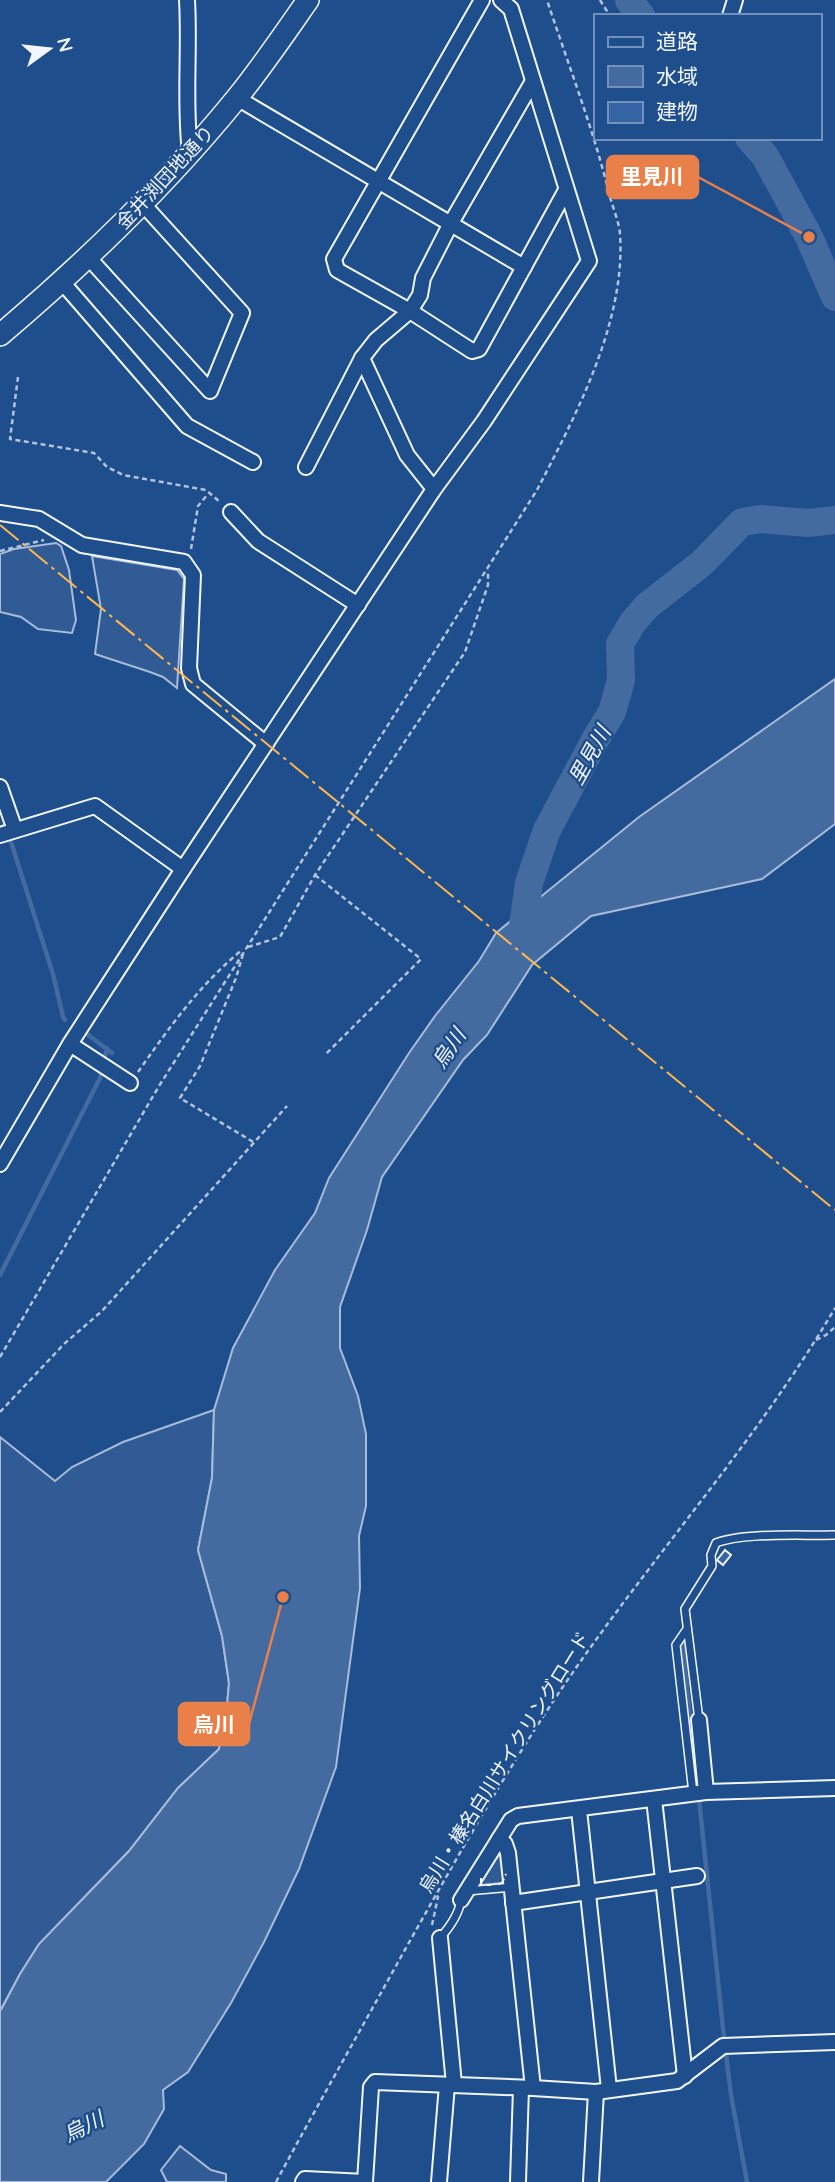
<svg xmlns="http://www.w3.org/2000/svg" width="835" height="2182" font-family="Quicksand,'Noto Sans JP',sans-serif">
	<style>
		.built { fill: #305b95; stroke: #a8bbd7; stroke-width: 2 }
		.water { fill: #446ba0; stroke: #a8bbd7; stroke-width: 2 }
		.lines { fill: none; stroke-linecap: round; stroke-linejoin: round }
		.stream { stroke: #446ba0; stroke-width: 4.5 }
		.river { stroke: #446ba0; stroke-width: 28 }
		.building { fill: #3563a3; stroke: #f2f6ff; stroke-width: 2 }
		.lane-casing { stroke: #f2f6ff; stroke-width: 10 }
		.street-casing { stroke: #f2f6ff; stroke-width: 18 }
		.secondary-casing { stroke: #f2f6ff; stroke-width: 24 }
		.path { stroke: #b3c4dc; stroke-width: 2.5; stroke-dasharray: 5 3.5; stroke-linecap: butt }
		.lane { stroke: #1f4e8c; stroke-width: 7 }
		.street { stroke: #1f4e8c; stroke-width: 14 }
		.secondary { stroke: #1f4e8c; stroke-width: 21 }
		.fence { stroke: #f2f6ff; stroke-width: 2; stroke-dasharray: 9 3.5; stroke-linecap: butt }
		.power { stroke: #ffb74d; stroke-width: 2; stroke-dasharray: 24 5 3.5 5; stroke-linecap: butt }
		.labels { text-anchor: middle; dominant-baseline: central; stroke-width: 5; stroke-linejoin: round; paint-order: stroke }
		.street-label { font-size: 19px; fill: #f2f6ff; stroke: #1f4e8c }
		.water-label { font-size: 21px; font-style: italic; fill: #f2f6ff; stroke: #1f4e8c }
		.leader { fill: none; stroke: #ea8049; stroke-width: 2.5 }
		.callout-dot { fill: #ea8049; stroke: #1f4e8c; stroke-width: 2.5 }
		.callout { fill: #ea8049; stroke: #ea8049; stroke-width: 2.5 }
		.callout-label { font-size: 21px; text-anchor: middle; font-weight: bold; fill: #fff }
	</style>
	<rect width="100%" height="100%" fill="#1f4e8c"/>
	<!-- built -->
	<g class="built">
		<path d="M56 543 61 546 69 570 76 620 72 633 38 629 21 617 0 612V554L14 549Z"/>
		<path d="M92 556 177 570 184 579 177 688 163 677 150 672 95 654 101 609Z"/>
		<path d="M214 1410 212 1478 198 1550 222 1636 229 1683 226 1716 219 1749 178 1788 129 1851 39 1944 20 1974 0 2011V1437L55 1481 72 1467 123 1442Z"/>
		<path d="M499 1855 502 1856 505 1879 502 1883 481 1885 480 1882 495 1856Z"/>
		<path d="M180 2146 211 2170 226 2174V2182H167L161 2170Z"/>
	</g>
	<!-- water -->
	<path class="water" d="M835 679V824L762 879 591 916 532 965 487 1035 463 1060 382 1177 367 1230 340 1307V1348L358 1396 366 1434V1506L359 1536 360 1588 336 1767 299 1869 264 1942 231 2003 188 2072 163 2090 164 2109 144 2144 106 2182H0V2011L2 2008 20 1974 39 1944 129 1851 178 1788 219 1749 226 1716 229 1683 222 1636 198 1550 212 1478 214 1410 233 1348 275 1270 315 1213 329 1178 409 1053 435 1016 479 961 496 933 639 817Z"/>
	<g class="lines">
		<!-- stream -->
		<g class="stream">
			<path d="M11 842 53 974 63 1017 65 1020"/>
			<path d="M87 1034 112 1053"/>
			<path d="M104 1061 107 1048"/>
			<path d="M0 1275 100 1078 102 1069"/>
			<path d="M682 1640 697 1784"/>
			<path d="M699 1799 724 2038 731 2095 747 2182"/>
		</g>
		<!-- river -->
		<g class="river">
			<path d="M629 0 641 16"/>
			<path d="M749 138 765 156 809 237 835 297"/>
			<path d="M520 947 529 883 547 830 595 740 612 712 621 680 620 644 633 622 647 606 702 563 742 522 761 519 808 523 835 520"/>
		</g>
	</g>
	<!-- building -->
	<path class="building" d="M725 1550 731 1555 723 1565 717 1560Z"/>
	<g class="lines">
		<defs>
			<g id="lane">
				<path d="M687 1629 676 1645 693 1793"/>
				<path d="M699 1720 685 1609 712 1566 711 1555 716 1543C743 1532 804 1536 835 1535"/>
				<path d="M467 1891 512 1887"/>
				<path d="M440 1938C449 1928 459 1913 461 1900"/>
			</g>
			<g id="street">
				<path d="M187 0C190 51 184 102 190 153"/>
				<path d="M482 0 334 259 337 270 410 311 472 351 479 349 566 190"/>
				<path d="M730 16 735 0"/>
				<path d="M237 98 524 267"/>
				<path d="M88 257 210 391 242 313 142 203"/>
				<path d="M62 282 187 426 253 462"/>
				<path d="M362 358 407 455 434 489"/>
				<path d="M306 467 362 358 376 340 410 311 420 295 423 278 451 223 533 81"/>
				<path d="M231 512 258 541 358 605"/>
				<path d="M0 513 39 519 82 545 184 562 193 575 189 668 193 684 266 744"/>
				<path d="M0 787 15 830"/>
				<path d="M0 835 95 806 183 869"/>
				<path d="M70 1044 130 1083"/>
				<path d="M0 1164 70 1044 183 869 434 489 484 421 589 261 511 9 501 0"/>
				<path d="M699 1720 706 1792"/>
				<path d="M654 1799 685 2076"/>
				<path d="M579 1810 609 2089"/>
				<path d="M499 1839 505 1844 508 1853 533 2088"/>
				<path d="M461 1900 511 1820 518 1816 706 1792 835 1788"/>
				<path d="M513 1903 697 1876"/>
				<path d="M440 1938 454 2084"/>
				<path d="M303 2182 305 2179 365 2182"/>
				<path d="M365 2182 371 2087 375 2082 533 2088 596 2092 677 2081 723 2046 835 2042"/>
				<path d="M439 2182 447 2085"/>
				<path d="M518 2182 521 2088"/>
				<path d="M591 2182 596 2092"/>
			</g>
			<path id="secondary" d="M0 335C85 263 166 185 236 99 262 67 285 33 308 0"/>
		</defs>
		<!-- lane casing -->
		<use href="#lane" class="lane-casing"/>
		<!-- street casing -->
		<use href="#street" class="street-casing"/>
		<!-- secondary casing -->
		<use href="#secondary" class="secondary-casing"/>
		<!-- path -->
		<g class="path">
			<path d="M600 0 610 16"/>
			<path d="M18 377 10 439 94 453 107 467 123 475 206 490 220 502"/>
			<path d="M191 549 198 506 208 494"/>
			<path d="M0 551 44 540"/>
			<path d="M315 875 421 959 326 1054"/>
			<path d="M248 947 280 937 315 875 465 652 488 585V570"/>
			<path d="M243 954 236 978 200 1066 180 1098 255 1143"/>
			<path d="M138 1072C169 1028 200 984 242 950"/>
			<path d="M816 1340 826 1335 835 1327"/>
			<path d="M0 1357 159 1086 537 490C576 415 626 321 620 234 619 221 612 206 609 193 593 128 568 64 547 0"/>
			<path d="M0 1412 64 1344 102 1311 287 1106"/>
			<path d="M432 1925 438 1897 436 1895"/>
			<path d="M276 2182C317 2106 360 2031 402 1955 452 1866 503 1776 560 1691 648 1561 755 1444 835 1308"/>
		</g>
		<!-- lane -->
		<use href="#lane" class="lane"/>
		<!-- street -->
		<use href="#street" class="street"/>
		<!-- secondary -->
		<use href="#secondary" class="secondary"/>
		<!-- fence -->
		<g class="fence">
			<path d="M481 1878V1885H491"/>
			<path d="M498 1884 502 1883 506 1874"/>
		</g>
		<!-- power -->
		<path class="power" d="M0 525 835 1210"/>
	</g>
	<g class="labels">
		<!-- street labels -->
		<g class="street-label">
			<text transform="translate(165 177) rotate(-47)">金井渕団地通り</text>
			<text transform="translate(504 1762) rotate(-58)">烏川・榛名白川サイクリングロード</text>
		</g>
		<!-- water labels -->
		<g class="water-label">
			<text transform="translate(589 755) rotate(-61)">里見川</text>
			<text transform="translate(448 1048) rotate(-56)">烏川</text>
			<text transform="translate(83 2126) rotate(-26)">烏川</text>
		</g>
	</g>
	<!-- callouts -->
	<path class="leader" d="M809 237L698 177M283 1597L249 1724"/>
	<g class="callout-dot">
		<circle cx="809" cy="237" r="7"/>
		<circle cx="283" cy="1597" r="7"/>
	</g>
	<g class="callout">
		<rect x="607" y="156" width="91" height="42" rx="7"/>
		<rect x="179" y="1703" width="70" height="42" rx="7"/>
	</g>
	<g class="callout-label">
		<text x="652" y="184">里見川</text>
		<text x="214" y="1732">烏川</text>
	</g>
	<!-- legend -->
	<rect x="594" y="14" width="228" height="126" fill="#1f4e8c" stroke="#7391ba" stroke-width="2"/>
	<rect x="608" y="37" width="35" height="10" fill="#1f4e8c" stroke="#7391ba" stroke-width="2"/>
	<text x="656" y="49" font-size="21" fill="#f2f6ff">道路</text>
	<rect x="608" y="66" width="35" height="21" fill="#446ba0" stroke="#7391ba" stroke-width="2"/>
	<text x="656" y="84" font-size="21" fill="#f2f6ff">水域</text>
	<rect x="608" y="102" width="35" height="21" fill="#3563a3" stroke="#7391ba" stroke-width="2"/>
	<text x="656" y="119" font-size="21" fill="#f2f6ff">建物</text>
	<!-- north arrow -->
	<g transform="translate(49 49) rotate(75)" stroke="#1f4e8c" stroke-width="5" paint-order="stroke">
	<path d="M0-5L12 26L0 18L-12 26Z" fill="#f2f6ff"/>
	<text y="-10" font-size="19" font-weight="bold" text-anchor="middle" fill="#f2f6ff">N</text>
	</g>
</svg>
